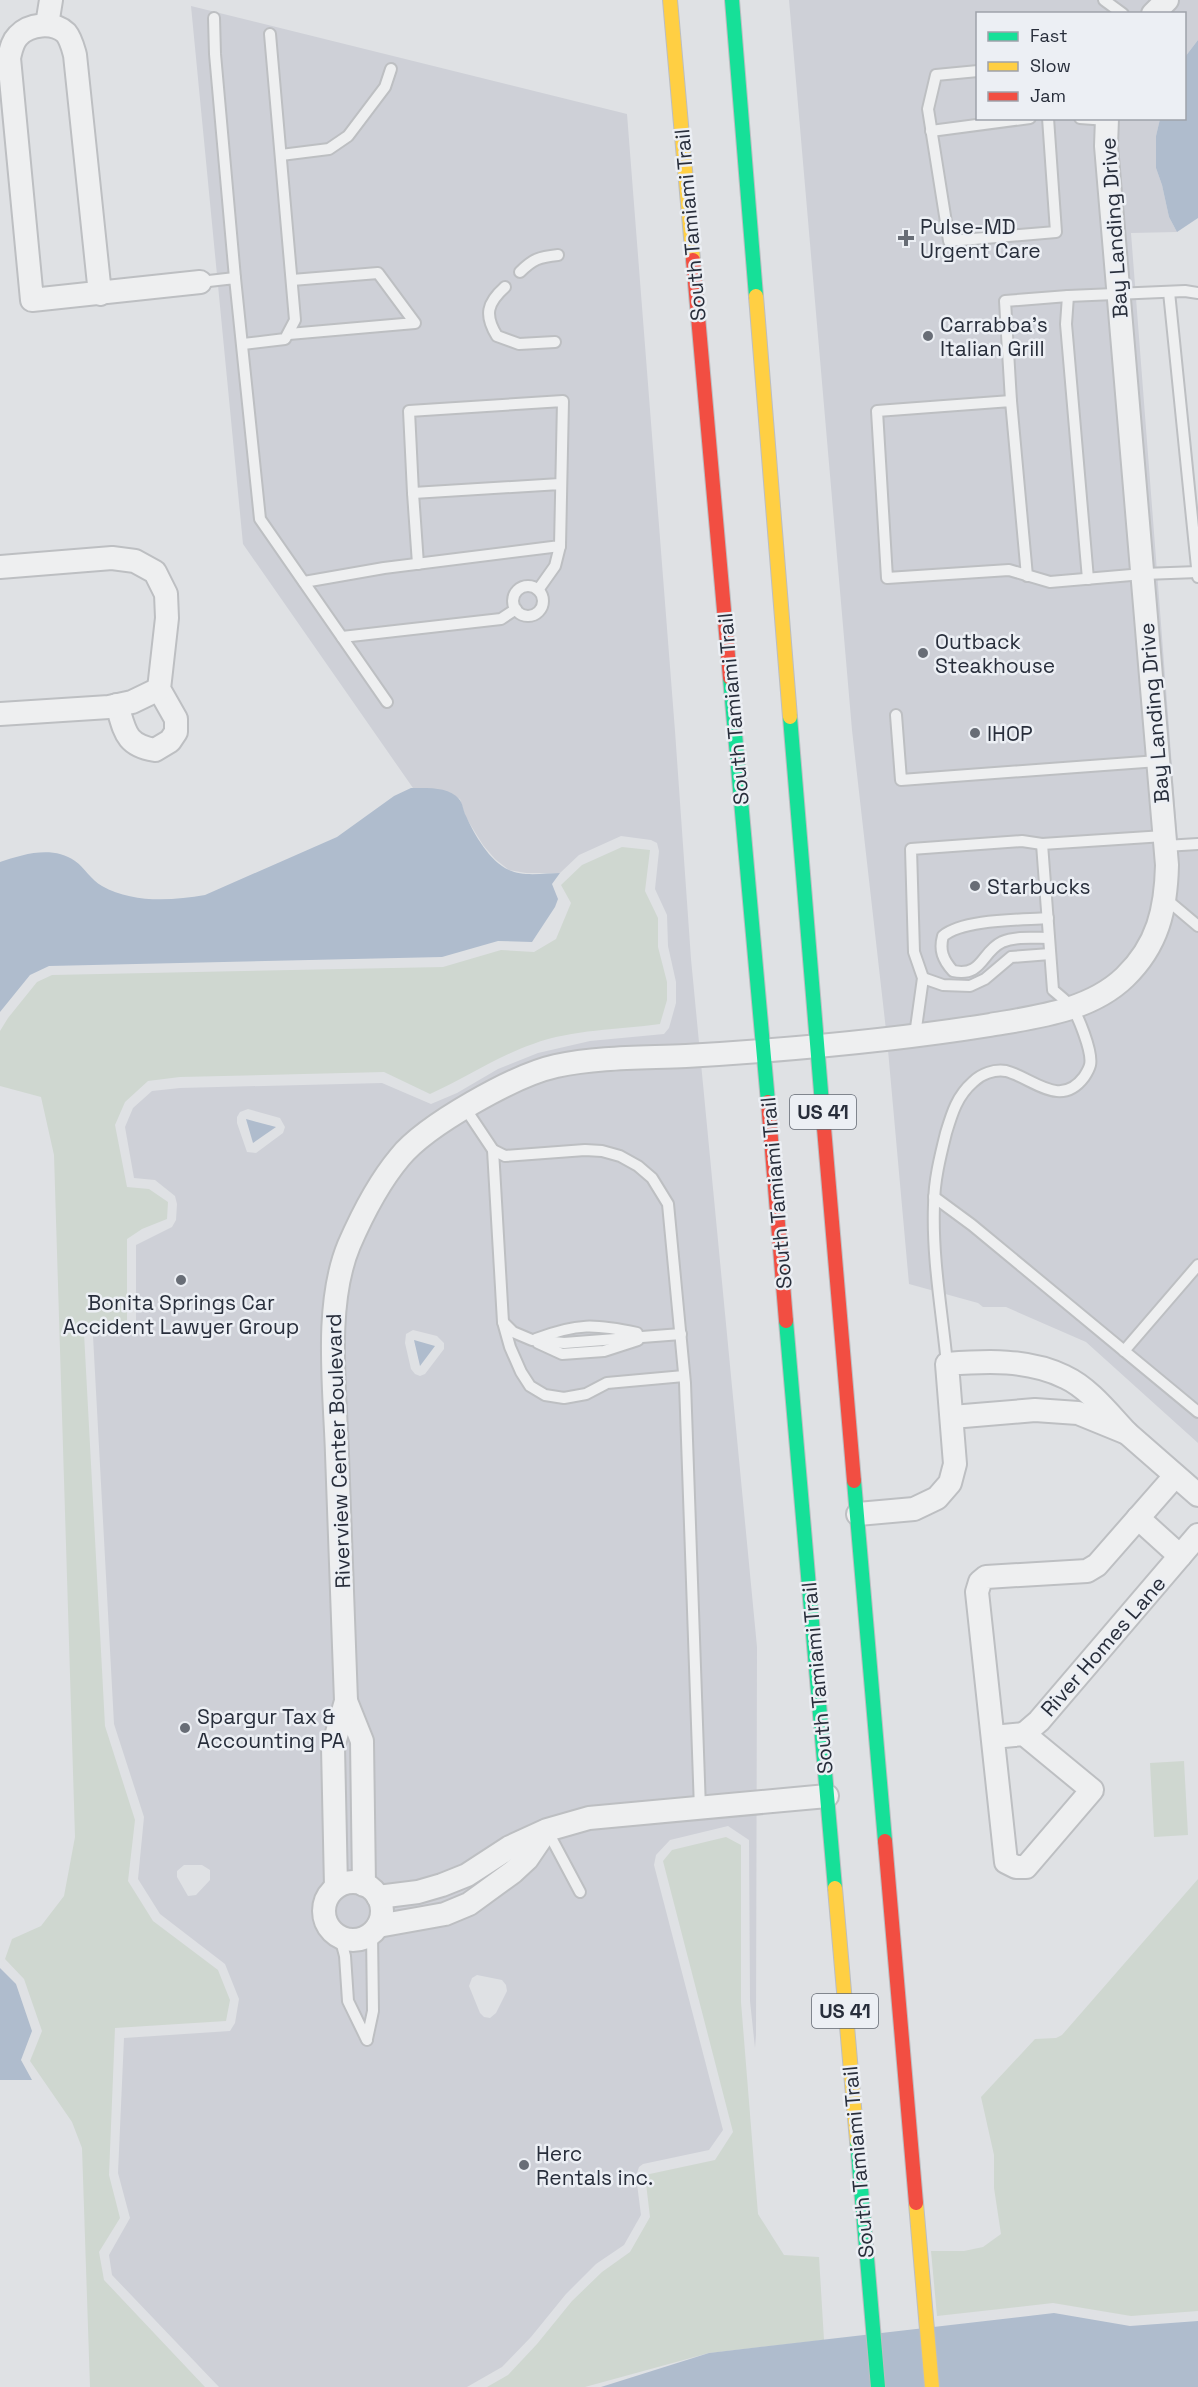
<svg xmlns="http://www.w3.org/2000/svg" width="1198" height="2387" font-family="'Space Grotesk',sans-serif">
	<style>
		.built { fill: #ced0d7; fill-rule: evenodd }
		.green { fill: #cfd7d0 }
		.water { fill: #afbccd }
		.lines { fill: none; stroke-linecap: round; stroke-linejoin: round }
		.lane-casing { stroke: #bdbfc2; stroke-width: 14 }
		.street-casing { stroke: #bdbfc2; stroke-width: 26 }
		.fast-casing { stroke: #bcbec1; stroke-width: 16 }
		.slow-casing { stroke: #bcbec1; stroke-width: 16 }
		.jam-casing { stroke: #bcbec1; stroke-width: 16 }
		.lane { stroke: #eeeff0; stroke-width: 10 }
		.street { stroke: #eeeff0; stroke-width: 22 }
		.fast { stroke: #16e098; stroke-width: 14 }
		.slow { stroke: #ffcf43; stroke-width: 14 }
		.jam { stroke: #f24e42; stroke-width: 14 }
		.poi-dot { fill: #686d76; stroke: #eceff4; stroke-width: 2 }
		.labels { text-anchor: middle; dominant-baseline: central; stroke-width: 5; stroke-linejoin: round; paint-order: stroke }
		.shield { fill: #eceff4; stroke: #636872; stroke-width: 1.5 }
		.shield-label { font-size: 20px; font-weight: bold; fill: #282e3b }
		.street-label { font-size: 21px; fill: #282e3b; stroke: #eceff4 }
		.poi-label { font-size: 21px; fill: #282e3b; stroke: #eceff4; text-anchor: start }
	</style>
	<rect width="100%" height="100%" fill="#dfe1e4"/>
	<!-- built -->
	<g class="built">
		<path d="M789 0H1198V40L1185 57 1184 14H978V118L1160 119 1156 136V168L1162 185 1169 217 1177 232 1131 233 1178 845 1198 844V1443L1086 1342 1006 1307H983L978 1303 909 1284 887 1039 852 730Z"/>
		<path d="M191 6 627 114 675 731 691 959 757 1647 756 2035 755 2048 750 2001 749 1840 728 1826 670 1840 656 1855 654 1865 723 2130 709 2150 643 2164 639 2167 636 2176 641 2215 624 2245 596 2264 566 2294 531 2337 502 2367 467 2387H219L112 2275 109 2255 130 2218 118 2173 124 2038 230 2031 235 2023 239 1999 225 1964 160 1914 138 1879 144 1817 114 1724 93 1336 98 1331H127L134 1327 136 1321V1245L172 1227 176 1220 177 1204 175 1196 155 1180 134 1178 125 1127 133 1108 152 1091 180 1088 382 1083 431 1104 457 1093 498 1069 538 1053 590 1041 664 1034 669 1028 676 1003V982L668 946 667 915 655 889 659 851 657 843 651 840 621 836 579 855 560 873H526L509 870 495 859 483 845 465 816 460 799 428 788H413L243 544ZM248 1109 280 1118 285 1127 283 1133 256 1153 247 1152 237 1123V1117L240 1112ZM413 1330 437 1336 444 1343V1349L425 1374 420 1376 415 1374 411 1369 405 1343 406 1334ZM184 1865H202L210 1870V1880L196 1895 188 1896 177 1877V1871ZM477 1975 502 1980 506 1985 507 1991 496 2013 490 2018 484 2017 480 2013 469 1986 472 1978Z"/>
	</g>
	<!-- green -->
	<g class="green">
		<path d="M622 847 650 850 645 891 658 918V947L667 982V1000L660 1024C618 1030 573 1029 533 1044 496 1057 466 1078 430 1094L384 1072 180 1077 148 1081 125 1102 115 1125 127 1187 149 1189 168 1202 167 1219 142 1229 127 1239V1321H94L84 1333 105 1726 135 1820 128 1881 153 1921 218 1970 230 2000 226 2021 115 2028 109 2175 120 2218 99 2252 104 2280 205 2387H90L82 2148 72 2122 30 2061 42 2031 24 1979 5 1959 12 1939 41 1926 64 1896 75 1837 54 1155 41 1097 0 1086V1031L8 1018 37 982 52 975 443 967 501 950 534 952 556 939 571 903 561 885 582 865Z"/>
		<path d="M1184 1761 1188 1835 1154 1837 1150 1763Z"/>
		<path d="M726 1837 741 1845V2002L758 2214 784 2255 819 2257 824 2340 709 2353 585 2387H487L508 2375 537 2344 572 2301 602 2272 630 2252 650 2217 645 2175 715 2160 733 2132 663 1861 672 1850Z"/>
		<path d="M1198 1879V2311L1131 2316 1053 2303 937 2316 931 2251H964L983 2247 1001 2234 994 2188V2155L981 2097 1035 2039 1056 2038 1062 2035Z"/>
	</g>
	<!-- water -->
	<g class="water">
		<path d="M1198 40V218L1177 232 1169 217 1162 185 1156 168V136L1160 119 1184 118 1185 57Z"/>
		<path d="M411 788C425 788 449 786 459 799 463 803 463 811 466 816 474 834 490 862 509 870 523 877 545 873 560 873L552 884 558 899 555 907 532 942 498 941 442 957 49 966 30 975 0 1012V862C23 854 53 845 75 861 85 868 91 880 102 886 132 903 171 901 205 895L337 837 394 796Z"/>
		<path d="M246 1119 276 1127 253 1143Z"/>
		<path d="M414 1340 435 1346 420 1366Z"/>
		<path d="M0 1968 16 1984 32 2031 21 2060 32 2080H0Z"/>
		<path d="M1054 2313 1130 2326 1198 2321V2387H601L709 2353Z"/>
	</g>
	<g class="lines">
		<defs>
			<g id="lane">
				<path d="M1104 0 1123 14"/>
				<path d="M214 18 215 54 235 278"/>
				<path d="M978 71 936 75 928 109 949 241 1056 232 1048 118"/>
				<path d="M1080 118 1107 120"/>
				<path d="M931 131 1030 118"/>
				<path d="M281 155 329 149 348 136 385 87 391 69"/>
				<path d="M520 272C533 259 539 257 558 255"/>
				<path d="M200 282 235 278 260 519 387 702"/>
				<path d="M505 287C487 303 484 315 497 336L519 344 555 342"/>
				<path d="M1169 292 1198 577"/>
				<path d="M1068 296 1185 291 1198 293"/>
				<path d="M289 334 415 323 378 273 292 280"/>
				<path d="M243 344 285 339 295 320 270 34"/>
				<path d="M1011 401 1005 301 1068 296 1066 324 1088 579"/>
				<path d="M413 493 418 564"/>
				<path d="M1027 576 1011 401 877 411 887 578 1009 570 1050 582 1143 574 1198 572"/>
				<path d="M304 582 384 568 560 546 563 401 409 411 413 493 560 484"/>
				<circle cx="528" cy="601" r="15"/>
				<path d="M538 590 555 566 560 546"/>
				<path d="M342 637 501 619 516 609"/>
				<path d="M896 715 901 780 1158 761"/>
				<path d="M1165 846 1198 844"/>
				<path d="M1166 899 1198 926"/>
				<path d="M1048 918C1020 920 963 919 943 936 939 950 943 960 953 971 983 977 981 952 1002 942 1016 936 1034 938 1049 938"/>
				<path d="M923 978 943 985 970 986 985 979 1011 957 1050 954"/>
				<path d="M915 1035 923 978 914 952 911 849 1022 841 1042 844"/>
				<path d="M465 1108 493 1150 505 1156 585 1150 602 1151 620 1156 638 1166 652 1178 668 1204 685 1383 700 1809"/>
				<path d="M493 1150 503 1322 510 1347 521 1372 530 1386 545 1395 564 1398 586 1394 607 1383 684 1376"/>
				<path d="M934 1197 972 1225 1198 1412"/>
				<path d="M503 1322 513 1332 532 1340 564 1343 681 1334"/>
				<path d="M536 1339C577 1323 595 1324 637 1333"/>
				<path d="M538 1343 562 1354 604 1351 638 1340"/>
				<path d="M1124 1351 1198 1265"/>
				<path d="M947 1364C942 1312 932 1258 934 1205 934 1181 940 1157 946 1133 952 1113 957 1096 973 1082 981 1074 994 1069 1006 1071 1033 1078 1060 1109 1084 1077 1086 1074 1089 1069 1090 1065 1093 1053 1078 1014 1070 1005 1065 1000 1059 995 1053 990L1042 844 1164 836"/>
				<path d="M547 1830 580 1892"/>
				<path d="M340 1937 345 1956 348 2001 367 2040"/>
				<path d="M367 2039 373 2011 372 1933"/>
			</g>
			<g id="street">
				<path d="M1153 14 1167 0"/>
				<path d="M47 25 51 0"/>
				<path d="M100 294 75 55C73 48 71 39 66 33 53 21 29 24 18 36 12 42 11 50 9 58L32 300 200 282"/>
				<path d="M0 567 112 558 135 561 155 572 166 594 167 618 159 689 176 719V732L170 741 155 750C125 745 125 731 117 705"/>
				<path d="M0 714 109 707 132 702 159 689"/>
				<path d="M952 1417 1035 1410 1078 1413 1127 1433 1198 1495"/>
				<path d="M858 1514 914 1509 937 1498 950 1483 955 1464 947 1364C987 1361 1028 1359 1065 1377 1089 1388 1109 1414 1127 1433"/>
				<path d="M1138 1518 1180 1556"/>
				<path d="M346 1701 362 1741 364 1885"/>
				<path d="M1024 1734 1039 1721 1198 1535"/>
				<path d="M993 1737 1024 1734 1092 1790 1026 1867H1016L1006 1862 977 1592 980 1582 986 1577 1087 1571 1097 1565 1175 1476"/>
				<circle cx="353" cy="1911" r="29"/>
				<path d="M336 1887 333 1747 346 1701C343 1619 340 1536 337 1454 335 1389 324 1305 349 1245 362 1215 379 1182 400 1157 426 1125 515 1075 556 1066 598 1057 643 1058 686 1056 787 1050 890 1041 990 1025 1036 1017 1090 1011 1125 977 1158 945 1166 909 1167 865L1106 146 1107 118"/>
				<path d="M378 1897 418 1892 442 1885 467 1875 510 1847 547 1830 589 1818 827 1796"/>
				<path d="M378 1926 445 1914 469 1904 513 1872 527 1859 546 1831"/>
			</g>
			<g id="fast">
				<path d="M732 0 756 296"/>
				<path d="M730 678 768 1102"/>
				<path d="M790 717 824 1128"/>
				<path d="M786 1321 835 1888"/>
				<path d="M854 1481 885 1841"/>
				<path d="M857 2141 878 2387"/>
			</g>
			<g id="slow">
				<path d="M670 0 693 260"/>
				<path d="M756 296 790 717"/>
				<path d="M835 1888 857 2141"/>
				<path d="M916 2203 932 2387"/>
			</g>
			<g id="jam">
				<path d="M693 260 730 678"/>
				<path d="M768 1102 786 1321"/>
				<path d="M824 1128 854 1481"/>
				<path d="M885 1841 916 2203"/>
			</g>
		</defs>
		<!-- lane casing -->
		<use href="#lane" class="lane-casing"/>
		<!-- street casing -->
		<use href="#street" class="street-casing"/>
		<!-- fast casing -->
		<use href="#fast" class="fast-casing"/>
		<!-- slow casing -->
		<use href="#slow" class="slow-casing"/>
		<!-- jam casing -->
		<use href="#jam" class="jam-casing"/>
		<!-- lane -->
		<use href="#lane" class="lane"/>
		<!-- street -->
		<use href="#street" class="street"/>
		<!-- fast -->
		<use href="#fast" class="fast"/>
		<!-- slow -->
		<use href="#slow" class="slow"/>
		<!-- jam -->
		<use href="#jam" class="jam"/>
	</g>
	<!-- markers -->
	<g class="poi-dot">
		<path d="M903 229h6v6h6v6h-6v6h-6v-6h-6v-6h6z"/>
		<circle cx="928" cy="336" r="6"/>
		<circle cx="923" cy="653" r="6"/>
		<circle cx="975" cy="733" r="6"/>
		<circle cx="975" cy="886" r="6"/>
		<circle cx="181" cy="1280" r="6"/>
		<circle cx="185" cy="1728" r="6"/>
		<circle cx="524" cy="2165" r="6"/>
	</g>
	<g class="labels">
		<!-- shield labels -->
		<g class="shield">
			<rect x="790" y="1095" width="66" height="34" rx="4.5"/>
			<rect x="812" y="1994" width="66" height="34" rx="4.5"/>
		</g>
		<g class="shield-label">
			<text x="823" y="1112">US 41</text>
			<text x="845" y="2011">US 41</text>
		</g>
		<!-- street labels -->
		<g class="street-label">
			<text transform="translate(690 225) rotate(-95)">South Tamiami Trail</text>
			<text transform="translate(1114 228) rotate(-94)">Bay Landing Drive</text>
			<text transform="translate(733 709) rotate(-95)">South Tamiami Trail</text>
			<text transform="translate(1154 713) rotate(-95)">Bay Landing Drive</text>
			<text transform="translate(776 1193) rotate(-95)">South Tamiami Trail</text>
			<text transform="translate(338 1451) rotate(-92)">Riverview Center Boulevard</text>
			<text transform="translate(1103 1646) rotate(-49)">River Homes Lane</text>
			<text transform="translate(817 1678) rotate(-95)">South Tamiami Trail</text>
			<text transform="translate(858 2162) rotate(-95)">South Tamiami Trail</text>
		</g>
		<!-- poi labels -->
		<g class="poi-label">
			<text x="920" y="226">Pulse-MD<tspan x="920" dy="24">Urgent Care</tspan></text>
			<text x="940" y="324">Carrabba's<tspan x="940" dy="24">Italian Grill</tspan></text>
			<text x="935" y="641">Outback<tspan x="935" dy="24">Steakhouse</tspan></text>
			<text x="987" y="733">IHOP</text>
			<text x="987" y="886">Starbucks</text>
			<text x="181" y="1302" text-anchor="middle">Bonita Springs Car<tspan x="181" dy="24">Accident Lawyer Group</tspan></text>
			<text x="197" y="1716">Spargur Tax &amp;<tspan x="197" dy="24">Accounting PA</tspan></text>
			<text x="536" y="2153">Herc<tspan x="536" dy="24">Rentals inc.</tspan></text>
		</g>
	</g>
	<!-- legend -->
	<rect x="976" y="12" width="210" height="108" fill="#eceff4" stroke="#9ea2aa" stroke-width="1.5"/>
	<rect x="988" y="32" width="30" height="9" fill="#16e098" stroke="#9ea2aa" stroke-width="1.5"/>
	<text x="1030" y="42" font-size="18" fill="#282e3b">Fast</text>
	<rect x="988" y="62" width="30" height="9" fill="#ffcf43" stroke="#9ea2aa" stroke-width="1.5"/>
	<text x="1030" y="72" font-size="18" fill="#282e3b">Slow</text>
	<rect x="988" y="92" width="30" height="9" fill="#f24e42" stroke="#9ea2aa" stroke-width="1.5"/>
	<text x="1030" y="102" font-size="18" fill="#282e3b">Jam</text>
</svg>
